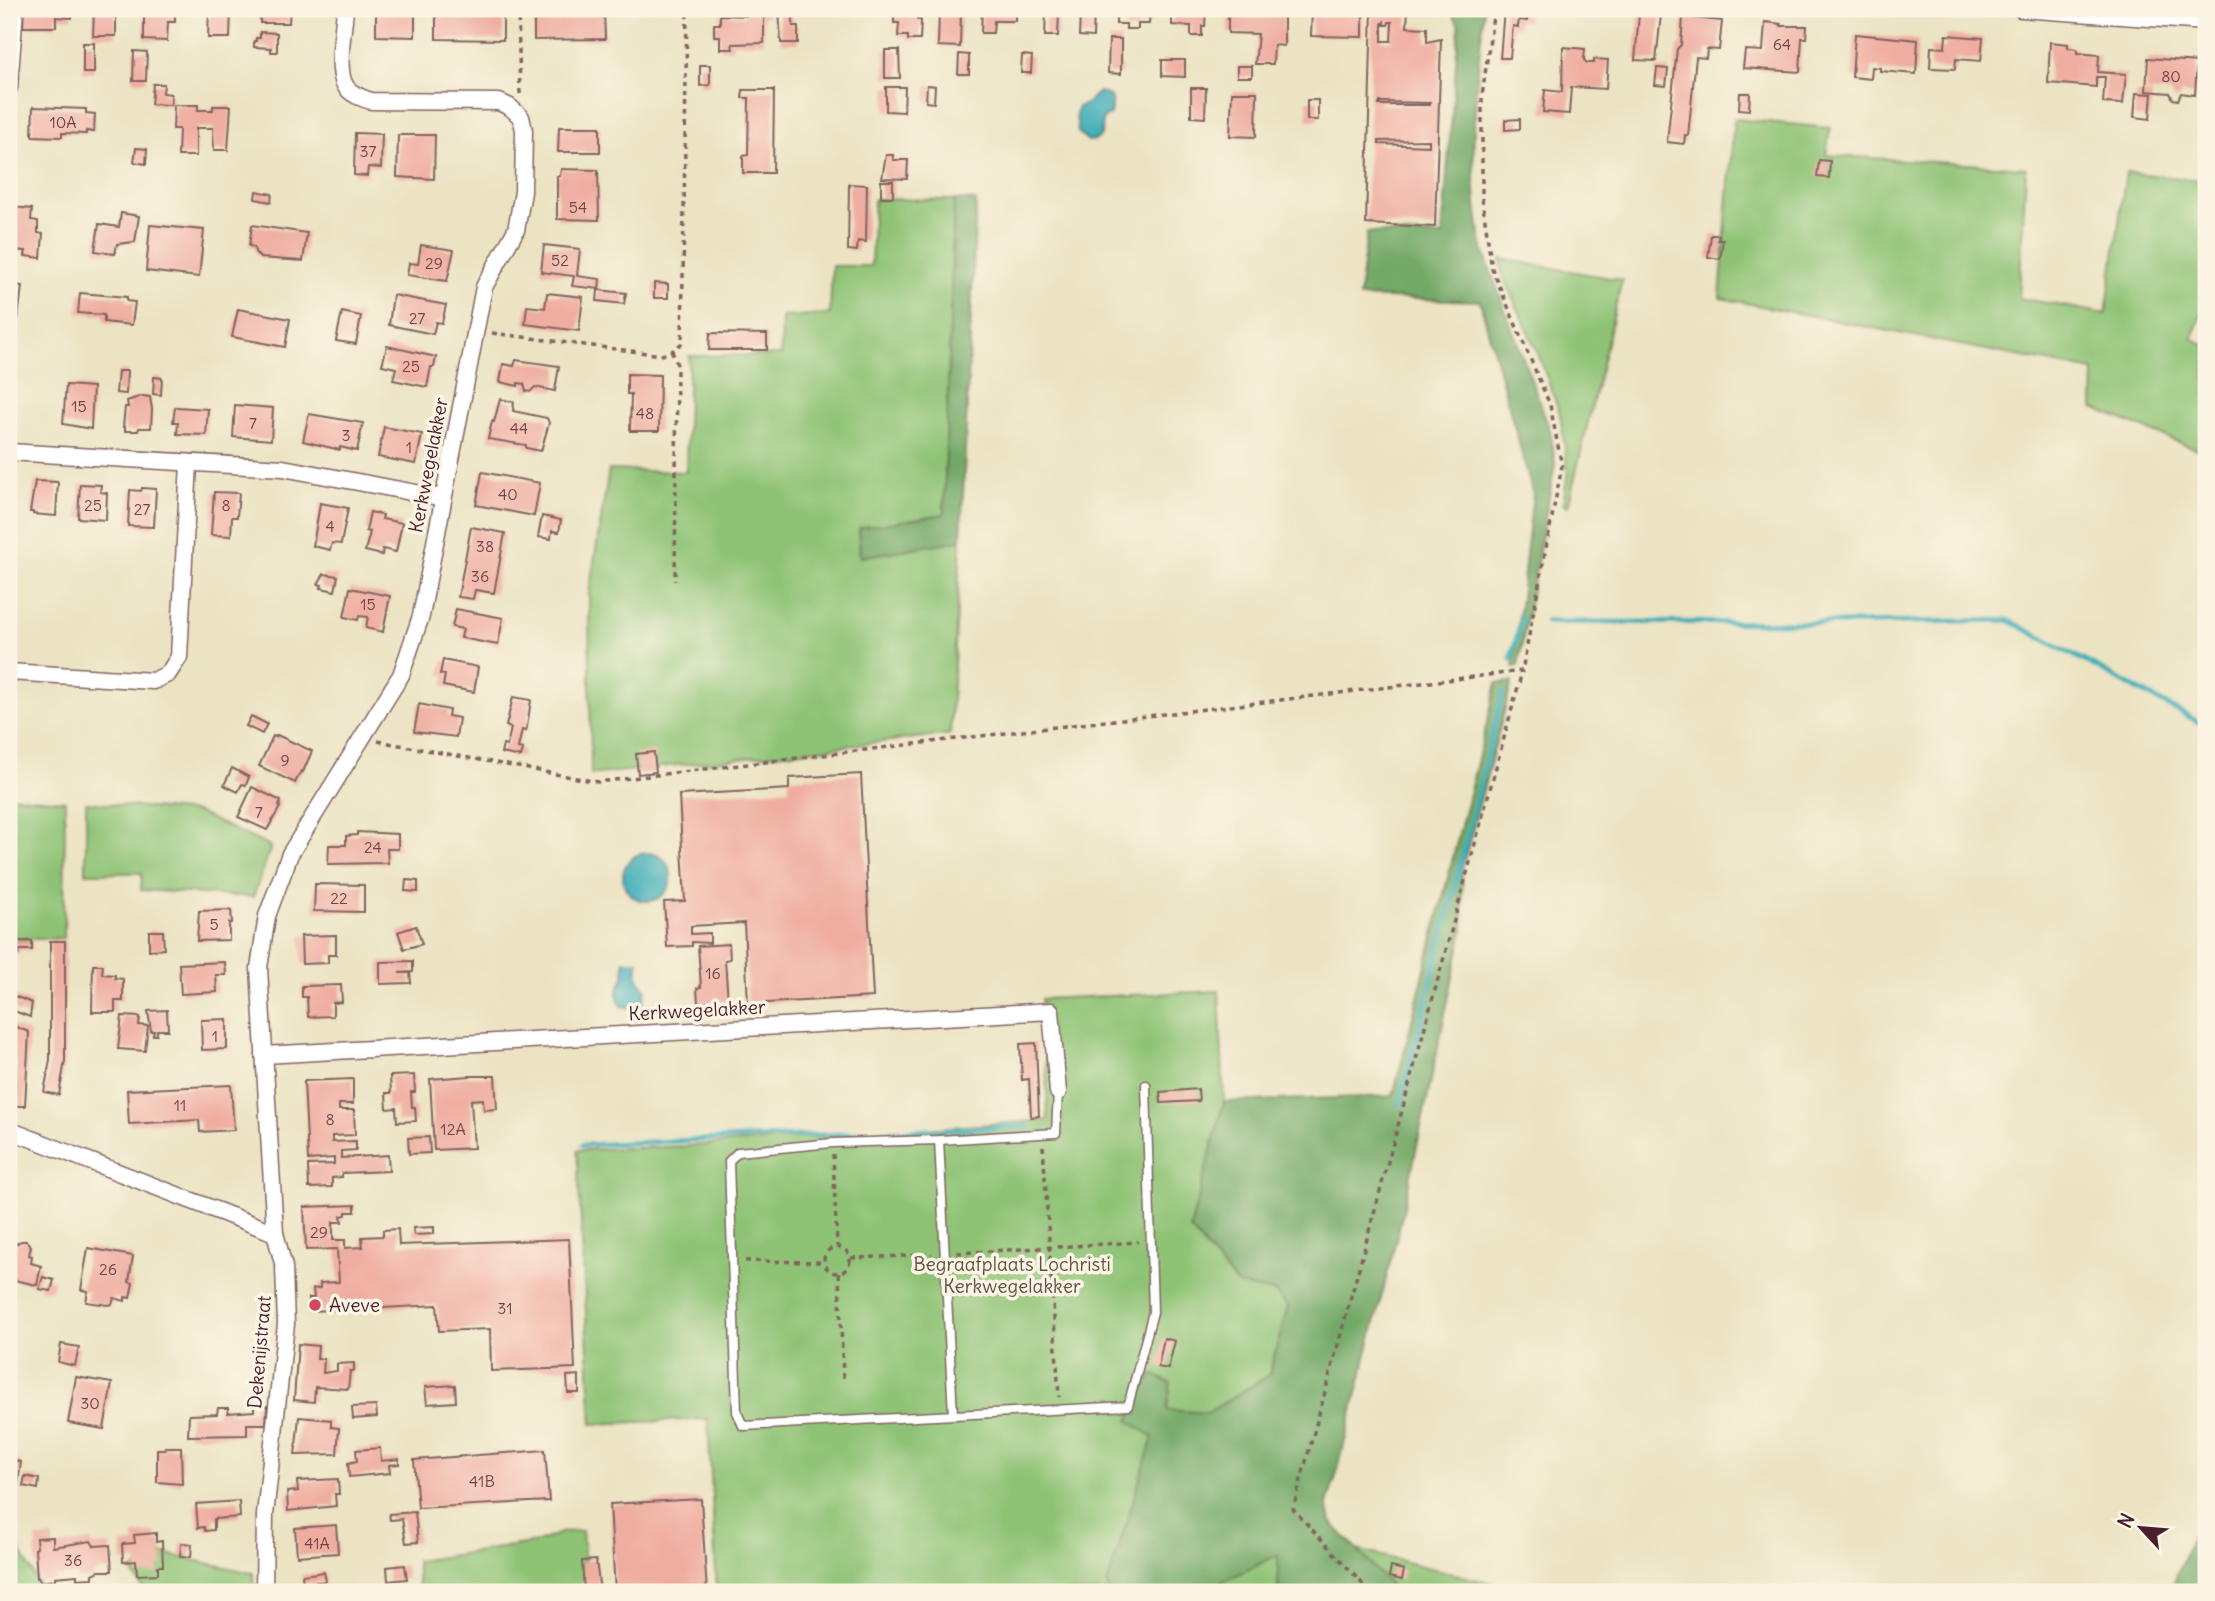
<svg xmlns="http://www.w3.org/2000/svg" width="2215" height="1601" font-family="Delius,sans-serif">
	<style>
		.green { fill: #8ec375; stroke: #6c7150; stroke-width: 2 }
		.forest { fill: #72a966; stroke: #5e6448; stroke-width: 2 }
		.water { fill: #3cadb7; stroke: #436671; stroke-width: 2 }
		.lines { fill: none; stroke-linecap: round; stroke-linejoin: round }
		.stream { stroke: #3cadb7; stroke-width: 5 }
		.building { fill: #efada0; fill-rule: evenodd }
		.service-casing { stroke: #826460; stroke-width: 11 }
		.minor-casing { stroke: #826460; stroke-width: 19 }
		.path { stroke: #826460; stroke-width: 3.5; stroke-dasharray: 5 5; stroke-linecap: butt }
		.service { stroke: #fff; stroke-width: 8 }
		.minor { stroke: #fff; stroke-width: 16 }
		.poi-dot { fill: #d1495b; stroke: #fcf5e5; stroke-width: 2.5 }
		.labels { text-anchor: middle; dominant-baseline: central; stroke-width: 7; stroke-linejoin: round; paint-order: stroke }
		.number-label { font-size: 16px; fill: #734248 }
		.street-label { font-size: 19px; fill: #4a1f2b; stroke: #fcf5e5 }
		.park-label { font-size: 19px; fill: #5e5041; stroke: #fcf5e5 }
		.poi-label { font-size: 19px; fill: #4a1f2b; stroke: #fcf5e5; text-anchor: start }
	</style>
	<rect width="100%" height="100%" fill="#fcf5e5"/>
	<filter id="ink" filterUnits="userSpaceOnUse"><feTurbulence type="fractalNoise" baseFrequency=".0143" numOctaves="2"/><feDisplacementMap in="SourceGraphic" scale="14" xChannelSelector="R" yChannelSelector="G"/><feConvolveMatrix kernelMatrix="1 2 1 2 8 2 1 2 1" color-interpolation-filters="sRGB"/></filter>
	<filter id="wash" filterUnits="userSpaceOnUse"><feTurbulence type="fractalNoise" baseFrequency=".00686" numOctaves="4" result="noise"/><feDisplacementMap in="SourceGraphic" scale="28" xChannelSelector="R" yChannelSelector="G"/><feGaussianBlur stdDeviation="1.57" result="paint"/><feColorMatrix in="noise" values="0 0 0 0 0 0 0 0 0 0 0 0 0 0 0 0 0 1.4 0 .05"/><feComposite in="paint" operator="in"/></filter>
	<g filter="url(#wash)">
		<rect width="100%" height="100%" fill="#ebe3c2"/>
		<!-- green -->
		<g class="green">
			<path d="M1734 119 1830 128 1826 155 2026 168 2019 298 2106 314 2126 172 2206 181V302L2192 338 2206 346V453L2093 408 2094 371 1720 298Z"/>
			<path d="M874 199 954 200 944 514 859 529 860 557 961 540 950 734 591 775 589 593 609 470 686 472 689 356 781 355 782 317 830 314 832 266H871Z"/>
			<path d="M1501 259 1622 280 1568 506 1563 504 1568 470 1560 414 1538 353 1502 274Z"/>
			<path d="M9 796 65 801 64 938 9 940Z"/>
			<path d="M86 802 196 812 271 847 253 897 141 890 142 873H86Z"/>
			<path d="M1219 991 1224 1102 1190 1229 1238 1285 1275 1292 1288 1306 1269 1375 1207 1413 1166 1410 1154 1437 1107 1585 1110 1592H717L708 1419 592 1424 577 1150 688 1146 1048 1120 1044 1017 1041 999Z"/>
			<path d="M9 1530 43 1592H9Z"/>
			<path d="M582 1531 587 1592H419L416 1561 538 1542 563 1532Z"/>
			<path d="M1357 1550 1527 1592H1397Z"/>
			<path d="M156 1552 253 1573 255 1592H145L132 1571Z"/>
			<path d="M1278 1554V1592H1201Z"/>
		</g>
		<!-- forest -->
		<g class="forest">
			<path d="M1450 9H1484C1476 91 1465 172 1484 253L1551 433 1555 464 1518 666 1513 667 1533 494 1480 301 1359 297 1367 232 1442 236 1459 25Z"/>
			<path d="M954 200 976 201 961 540 860 557 859 528 944 514Z"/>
			<path d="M1512 682 1462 869 1463 930 1402 1216 1336 1476 1327 1503 1331 1522 1397 1592H1278V1555L1201 1592H1110L1107 1585 1153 1437 1129 1421 1152 1374 1171 1383 1167 1410 1207 1413 1269 1375 1288 1307 1275 1292 1238 1285 1190 1229 1224 1102 1393 1096 1497 683Z"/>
			<path d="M2206 1502V1592H2170Z"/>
		</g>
		<!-- water -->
		<g class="water">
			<path d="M1099 92 1108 95 1112 100 1110 115 1103 118C1101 130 1106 140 1088 141L1078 132 1076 114 1078 107 1086 104Z"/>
			<circle cx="647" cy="877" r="24"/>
			<path d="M624 961H638V979L646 989 643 1003 632 1008 622 1006C614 995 618 990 623 979 625 973 624 966 624 961Z"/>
		</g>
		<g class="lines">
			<!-- stream -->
			<g class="stream">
				<path d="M1546 622 1866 623 2008 620 2206 726"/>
				<path d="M1511 659 1522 618"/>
				<path d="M1400 1105 1503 693"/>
				<path d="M582 1145 1029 1126"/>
			</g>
		</g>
		<g id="blocks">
			<!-- building -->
			<g class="building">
				<path d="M24 9H72V18L56 17V27H23Z"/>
				<path d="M94 9H116V36H93Z"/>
				<path d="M144 9H175V22H168L167 41 144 40Z"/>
				<path d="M209 9H231L230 38H208Z"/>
				<path d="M260 9H290L289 23H260Z"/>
				<path d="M376 9H415V37L376 36Z"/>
				<path d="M604 9 605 39 534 40V11Z"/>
				<path d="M746 9H767L768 17 764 16V43L732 44 733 49H720V36H714V24H720V15L746 16Z"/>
				<path d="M779 9H797L798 15H793V26H798V43H781Z"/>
				<path d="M894 9H917V20H921L920 40H908V36H898L899 23H894Z"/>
				<path d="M939 9H961L960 47 938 46Z"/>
				<path d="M982 9H1015V21H994L993 33H981Z"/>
				<path d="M1046 9H1094L1093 37 1079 36 1080 14 1059 13 1058 36H1045Z"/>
				<path d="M1116 9H1150L1149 24H1138V29H1126V24H1116Z"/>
				<path d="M1172 9H1206L1205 26H1202V36H1191V26L1172 25Z"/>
				<path d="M1228 9H1284V46L1274 45 1273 64H1255L1258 34 1228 33Z"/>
				<path d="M1312 9H1363V37L1311 36Z"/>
				<path d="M1372 9H1408L1407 27 1427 28V42L1441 39 1435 227 1366 224ZM1384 22V25H1388L1389 22H1392L1391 41H1382V24ZM1380 102 1430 103 1429 105H1379ZM1429 140V146L1379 144V141Z"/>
				<path d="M1504 9H1528L1527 21 1519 20 1518 27 1513 26 1510 58H1500Z"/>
				<path d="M448 10 503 12V40L436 39V11Z"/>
				<path d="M1639 14 1661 15 1656 61 1635 60Z"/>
				<path d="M1683 17 1722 21 1719 50 1707 49 1706 58 1696 57 1688 136 1685 135 1684 144 1667 142 1677 49 1681 45Z"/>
				<path d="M1765 22 1781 24V26H1807L1806 38H1802L1800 72 1743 68 1745 50 1763 51Z"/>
				<path d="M260 32 277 33V52H271V48L254 47V41H256V38H260Z"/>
				<path d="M1855 34 1918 40 1916 74 1880 71V68L1872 67 1871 79 1852 77Z"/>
				<path d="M1946 35 1983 38 1981 61 1956 59 1955 69 1930 68 1931 47 1945 48Z"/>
				<path d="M1109 39H1121V74L1108 73Z"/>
				<path d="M2050 42 2068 44V48L2077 49V53L2099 55 2098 72 2126 74 2123 104 2103 103 2105 77H2096V87L2048 83Z"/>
				<rect x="83" y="43" width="11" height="30"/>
				<path d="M1563 47 1585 49 1584 60 1587 63H1594V59L1608 60 1606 89 1571 87 1569 114 1543 112 1545 90 1562 92Z"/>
				<path d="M885 50H899L900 78H885Z"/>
				<path d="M134 51 147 52 146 81H133Z"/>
				<path d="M959 54 969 55V74H958Z"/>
				<path d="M1022 55 1032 56 1031 73H1021Z"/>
				<path d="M2148 58 2197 62 2195 95 2181 93 2178 100 2173 99 2170 93 2146 91Z"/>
				<path d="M1162 60H1185V77L1162 76Z"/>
				<path d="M700 65H710V85L700 86Z"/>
				<rect x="1237" y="66" width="15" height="11"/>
				<path d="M1657 68 1668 69 1666 86 1655 85Z"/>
				<path d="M153 84H164L163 93 171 94V105L151 104Z"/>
				<path d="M927 85 935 86 934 103 926 102Z"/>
				<path d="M886 87H905L904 112 886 111Z"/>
				<path d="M1191 88H1206L1205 118 1191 117Z"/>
				<path d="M743 90H774L773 173H743V156L748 155 749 98H742Z"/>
				<path d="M1232 92H1257L1256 137 1230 136Z"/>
				<path d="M1740 93H1750L1749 110 1739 109Z"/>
				<path d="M2136 93 2152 94 2150 119 2134 117Z"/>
				<rect x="1307" y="100" width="11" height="20"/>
				<path d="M174 105H198V110H213V106H231L228 150H214L213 128H196V156H178L179 129H173Z"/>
				<path d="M33 107 86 109V113L95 114 94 132 86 131V134L62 133V137L32 136Z"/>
				<path d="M1520 119V129L1505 130V120Z"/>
				<path d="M559 127H600V152H558Z"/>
				<path d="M355 133 382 134 381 168 368 167 367 176 354 175Z"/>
				<path d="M398 135H435L434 179 397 177Z"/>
				<path d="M136 148 147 149 146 164 134 162Z"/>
				<path d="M886 155H893V160H908L907 179 882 178Z"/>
				<path d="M1819 160 1830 161 1829 178 1817 177Z"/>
				<path d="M561 169 598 170 599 220 557 219V176H560Z"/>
				<rect x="881" y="181" width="12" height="16"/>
				<path d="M849 184 867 185 866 242 858 241 857 251 848 250Z"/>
				<path d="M256 191 272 194 271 202 255 199Z"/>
				<path d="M12 207 32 209 31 220 38 221V233L43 234 41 258 25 256 26 251 9 250Z"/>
				<path d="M121 213 139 216 135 242 117 244 115 254 95 251 99 224 119 227Z"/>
				<path d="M150 225 204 230 199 277 146 271Z"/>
				<path d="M252 225 307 233 303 261 260 258 255 252 254 247 249 246Z"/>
				<path d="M1711 235H1719L1718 240H1723L1720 259 1708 257Z"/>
				<path d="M421 245 454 250 447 281 407 275 409 263 418 264Z"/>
				<path d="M544 245 580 249 577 276 600 279 599 289 572 286 574 276 541 272Z"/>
				<path d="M654 283 668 284V298H654Z"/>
				<path d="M9 285 22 286 18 320 9 319Z"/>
				<path d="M598 290 626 293 624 304 597 301Z"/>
				<path d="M80 293 127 297V301L135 302 132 325 104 322V315L78 313Z"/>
				<path d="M547 293 583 297 579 331 525 324 527 306 545 308Z"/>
				<path d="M393 295 446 305 442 323 436 322 433 334 389 325Z"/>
				<path d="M238 309 290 319 285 347 232 337Z"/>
				<path d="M342 312 361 316 356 344 336 341Z"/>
				<path d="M710 333 767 334V350H709Z"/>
				<path d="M387 346 436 357 434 367H431L427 387 393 380 396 368 382 365Z"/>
				<path d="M516 360 559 366 555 391 535 387 530 392 526 391 524 384 518 383V386L500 382 503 364 514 366Z"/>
				<path d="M118 371H127L126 394 116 393Z"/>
				<path d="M627 374 660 375 659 431H630L631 394H627Z"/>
				<path d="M154 377 162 378 161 395 153 394Z"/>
				<path d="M66 385 93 387 91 429 63 424Z"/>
				<path d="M142 396 150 397 152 409 151 428H139L138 431H125V427H123L125 407H128L127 401Z"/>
				<path d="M500 399 514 402 513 411 547 418 549 423 541 451 526 448V445L488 439 492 421 494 422Z"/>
				<path d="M235 405 273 408 271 440 233 437Z"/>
				<path d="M175 407 208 409 206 435 177 434 178 422H173Z"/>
				<path d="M309 414 363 423 357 451 340 447V450L303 441Z"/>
				<path d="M384 427 422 434 416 464 378 457Z"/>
				<path d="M482 472 540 483 534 516 476 505Z"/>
				<path d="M35 481 58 482 56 516 33 514V512H30Z"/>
				<path d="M80 484 101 485 100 492 107 493 106 520 78 518Z"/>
				<path d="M142 488 156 489 154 527 128 526 130 490 141 491Z"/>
				<path d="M214 492 239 493 237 517H232L231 536 211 535Z"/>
				<path d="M320 503 348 508 341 544 332 543 330 550 313 546Z"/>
				<path d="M370 512 383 515 382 519 402 523 396 552 383 549 382 555 365 551 370 532 366 531Z"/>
				<path d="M542 516 561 520 559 532 552 531 551 539 538 537Z"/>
				<path d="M471 527 505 533 494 593 475 590 473 599 458 597Z"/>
				<path d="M324 574 338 576 335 591 321 588 322 585 318 584Z"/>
				<path d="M350 588 390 596 383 632 366 628 368 617 359 616 358 620 344 617Z"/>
				<path d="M456 609 503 618 498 645 461 638 463 629 452 627Z"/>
				<path d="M443 660 478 667 474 692 443 686 445 675 440 674Z"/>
				<path d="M513 697 531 700 527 727 526 731 522 730 518 748 523 749 521 757 501 753 503 745 507 746 511 728 506 726Z"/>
				<path d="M419 704 449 710 448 716 459 718 456 737 414 732Z"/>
				<path d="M251 716 267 724 262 734 246 726Z"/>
				<path d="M277 735 312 751 303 772 301 771 295 783 259 766 273 736 276 737Z"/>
				<path d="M654 752 656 772 638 774 636 754Z"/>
				<path d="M232 768 249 777 246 785 242 784 238 792 224 785Z"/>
				<path d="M861 774 873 997 748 1004 744 923 691 926V934L710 933V943L692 942V946L667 947 664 902 685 901 679 795 789 789V778Z"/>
				<path d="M252 787 281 801 279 806 280 807 267 830 238 817Z"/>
				<path d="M357 832 398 834V849H387L388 863 328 864 329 845H346V836L357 835Z"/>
				<path d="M406 880 418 881V892L405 891Z"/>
				<path d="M315 884 364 885V912L314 911Z"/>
				<path d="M231 910 232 923H229V940L197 941 199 911Z"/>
				<path d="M416 926 422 944 404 949 398 932Z"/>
				<path d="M149 931H163L164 949 149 950Z"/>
				<path d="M336 935V955H328V963L302 964 301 936Z"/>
				<path d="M9 941H32V950H19V954H9Z"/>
				<path d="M50 941H65V1061L59 1095 44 1092 50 1060Z"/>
				<path d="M729 944 730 959 725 960 728 1001 698 1003 697 988 701 987 698 946Z"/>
				<path d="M413 961V972L399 973H410L411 983 380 984V962Z"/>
				<path d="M225 962 226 975H216L217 992 181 994 179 964Z"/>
				<path d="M93 965H103L102 974 115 975V978L123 979V1001H115V1012H92Z"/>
				<path d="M341 985 342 1002 333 1003V1016L308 1017 307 997H302V986Z"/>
				<path d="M9 994 32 1003 30 1017 9 1009Z"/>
				<path d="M167 1010 168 1030H157V1035H153L154 1031H151L148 1011Z"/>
				<path d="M122 1016 140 1017 139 1025 148 1026 145 1051 118 1049Z"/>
				<path d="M227 1019V1049L202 1050 201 1020Z"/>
				<path d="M9 1024 29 1032 25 1106H14L16 1061 9 1058Z"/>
				<path d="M1036 1043 1039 1116 1031 1117 1029 1079 1022 1080 1020 1044Z"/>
				<path d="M414 1075 415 1092H411L412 1107H415L416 1121 397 1122 396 1108 387 1109 386 1093H391L390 1076Z"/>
				<path d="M470 1076H495L497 1109 484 1110 483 1099 471 1100 474 1148 434 1150 430 1079Z"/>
				<path d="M353 1079V1104H339V1110H354L355 1135 332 1136V1142L356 1141V1150L341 1151V1158L388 1155 389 1171 342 1173V1177L332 1178V1187L309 1188 308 1165 334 1164V1158L308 1160 304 1081Z"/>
				<path d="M231 1085 234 1130 200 1132 199 1120 129 1124 127 1090Z"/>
				<path d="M1198 1089 1199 1101 1161 1103 1160 1092Z"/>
				<path d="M429 1137 430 1153 409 1154 408 1138Z"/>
				<path d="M355 1205V1212H346V1215L341 1216 342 1222H333V1240H345V1248L363 1247 362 1237 383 1236V1230L398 1229 399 1245 569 1239 575 1368 491 1371 490 1329 439 1331 437 1305 346 1310 345 1301H340L339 1299 336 1300V1310L310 1311 309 1298H314L313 1289 320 1288V1283L339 1282 337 1249 306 1250 304 1207Z"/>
				<path d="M434 1227V1234L414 1235 413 1228Z"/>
				<path d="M21 1241H26L31 1246 29 1255 32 1256 31 1263 41 1266 37 1285 9 1279V1244L14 1245Z"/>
				<path d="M88 1248 133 1256 129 1282 133 1283 130 1298 125 1297V1301L114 1298 112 1304 108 1305 86 1302 88 1291 81 1290Z"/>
				<path d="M43 1277 54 1280 51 1291 39 1289Z"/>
				<path d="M1164 1338 1175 1341 1168 1369 1158 1367Z"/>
				<path d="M61 1344 79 1347 75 1366 58 1362Z"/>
				<path d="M298 1344 318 1346 317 1359H324L323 1373 337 1371V1364L354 1363V1371H350L348 1389 315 1387 314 1402 294 1400Z"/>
				<path d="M579 1375V1393H568L567 1376Z"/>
				<path d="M76 1377 112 1383 104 1429 68 1423Z"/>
				<path d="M455 1385 456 1402 427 1404 425 1387Z"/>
				<path d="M254 1404 267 1406 266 1424H247V1435L188 1436 189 1415 217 1414 218 1408H228V1413L254 1411Z"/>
				<path d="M376 1406 377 1417 353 1419 352 1407Z"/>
				<path d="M299 1417 331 1420V1427L339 1428 337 1454 295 1455Z"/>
				<path d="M165 1447H181L182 1484 157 1482V1449H165Z"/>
				<path d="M380 1448 381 1461 399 1459V1464L389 1465 390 1473 349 1477 348 1463 357 1461 356 1450Z"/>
				<path d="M545 1450 549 1501 418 1508 414 1460Z"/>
				<path d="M13 1460 21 1462 18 1484 10 1483Z"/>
				<path d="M25 1476 39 1479 38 1489 23 1486Z"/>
				<path d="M338 1479 339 1494H335L336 1506 288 1511 287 1492 298 1491 297 1481Z"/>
				<path d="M701 1499 707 1592H615L610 1504Z"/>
				<path d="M239 1501 240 1517 214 1519V1530L205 1531 204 1527 198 1528 196 1504Z"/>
				<path d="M415 1512 418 1542 406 1543 402 1519 390 1520 389 1514Z"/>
				<path d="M336 1525 338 1553 297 1556 295 1528Z"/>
				<path d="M156 1533V1542L162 1541 163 1566H158V1574L137 1575 136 1561 123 1562 122 1544 135 1543 134 1535Z"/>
				<path d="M53 1537V1547L91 1541 94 1546 110 1545 112 1571H99L93 1574V1578L77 1579V1575L55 1577V1580L40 1582 39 1578H37L35 1549 37 1548 36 1538Z"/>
				<path d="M181 1543 192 1544 191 1557H180Z"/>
				<path d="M596 1560 600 1592H584L582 1561Z"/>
				<path d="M405 1565 407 1579 388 1581 387 1567Z"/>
				<path d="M1391 1567 1404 1570 1402 1580 1389 1577Z"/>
				<path d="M324 1572 326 1581 303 1584 302 1575Z"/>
				<path d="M319 1584 320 1586 329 1585 330 1592H296V1590L309 1588 308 1585Z"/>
			</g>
		</g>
	</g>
	<g filter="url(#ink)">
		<use href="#blocks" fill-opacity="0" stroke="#826460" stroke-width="2"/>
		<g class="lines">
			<defs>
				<g id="service">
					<path d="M1058 1092 1056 1133 939 1140 832 1143 738 1152 729 1161 737 1412 743 1426 1128 1406 1153 1312 1146 1085"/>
					<path d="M939 1140 953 1415"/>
				</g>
				<g id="minor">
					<path d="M2021 9 2206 22"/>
					<path d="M9 88 15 9"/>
					<path d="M9 452 283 468 443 498"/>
					<path d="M9 672 153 681 168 674 179 657 189 463"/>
					<path d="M264 1055 1051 1011 1058 1092"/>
					<path d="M9 1130 275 1233"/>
					<path d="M264 1592 265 1515 286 1324 284 1267 275 1233 259 968 267 916 290 854 401 675 421 616 484 287 516 230 523 192 524 130 521 117 510 107 499 102 371 101C362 98 352 95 346 87 335 71 344 29 345 9"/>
				</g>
			</defs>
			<!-- service casing -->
			<use href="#service" class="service-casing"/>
			<!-- minor casing -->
			<use href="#minor" class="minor-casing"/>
			<!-- path -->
			<g class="path">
				<path d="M518 9 520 94"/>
				<path d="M492 333 662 355 672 351 682 343 687 9"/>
				<path d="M672 351 677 365 675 581"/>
				<path d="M378 741 598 782 1522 671 1562 466 1550 405 1492 269 1482 199V96L1494 9"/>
				<path d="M1043 1146 1059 1397"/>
				<path d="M833 1154 837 1246"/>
				<circle cx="837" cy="1260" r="13"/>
				<path d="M957 1253 1138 1242"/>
				<path d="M851 1258 932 1255"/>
				<path d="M745 1261 824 1262"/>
				<path d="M839 1273 843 1378"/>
				<path d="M1370 1592 1293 1509 1522 672"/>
			</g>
			<!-- service -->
			<use href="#service" class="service"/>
			<!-- minor -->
			<use href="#minor" class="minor"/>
		</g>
	</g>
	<!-- markers -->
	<circle class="poi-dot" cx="315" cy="1305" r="7"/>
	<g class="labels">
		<!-- number labels -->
		<g class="number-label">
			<text x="1782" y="44">64</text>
			<text x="2171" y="76">80</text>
			<text x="63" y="122">10A</text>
			<text x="368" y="151">37</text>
			<text x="578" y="207">54</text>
			<text x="560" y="260">52</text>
			<text x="434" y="263">29</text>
			<text x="417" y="318">27</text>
			<text x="411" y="366">25</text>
			<text x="79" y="406">15</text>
			<text x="645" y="413">48</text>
			<text x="253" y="423">7</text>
			<text x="519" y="428">44</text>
			<text x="346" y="435">3</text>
			<text x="409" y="447">1</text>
			<text x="508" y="494">40</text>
			<text x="93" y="505">25</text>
			<text x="226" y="505">8</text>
			<text x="142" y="509">27</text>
			<text x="330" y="526">4</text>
			<text x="485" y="546">38</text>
			<text x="480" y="576">36</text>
			<text x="368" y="604">15</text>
			<text x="285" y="760">9</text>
			<text x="259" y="812">7</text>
			<text x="373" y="847">24</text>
			<text x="339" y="898">22</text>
			<text x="214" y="924">5</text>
			<text x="713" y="973">16</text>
			<text x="215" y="1036">1</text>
			<text x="180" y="1105">11</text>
			<text x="330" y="1119">8</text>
			<text x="453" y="1129">12A</text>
			<text x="319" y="1232">29</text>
			<text x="108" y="1269">26</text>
			<text x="505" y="1308">31</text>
			<text x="90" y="1403">30</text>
			<text x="482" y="1481">41B</text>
			<text x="317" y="1543">41A</text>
			<text x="73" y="1560">36</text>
		</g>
		<!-- street labels -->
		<g class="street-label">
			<text transform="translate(428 465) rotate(-79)">Kerkwegelakker</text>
			<text transform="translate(697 1010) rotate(-3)">Kerkwegelakker</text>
			<text transform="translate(259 1352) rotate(-85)">Dekenijstraat</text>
		</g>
		<!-- park labels -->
		<g class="park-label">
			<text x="1012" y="1264">Begraafplaats Lochristi<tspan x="1012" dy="22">Kerkwegelakker</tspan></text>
		</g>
		<!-- poi labels -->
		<g class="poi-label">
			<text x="329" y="1305">Aveve</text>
		</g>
	</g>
	<!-- margin -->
	<rect width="2215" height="1601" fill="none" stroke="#fcf5e5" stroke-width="35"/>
	<!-- north arrow -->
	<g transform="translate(2141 1528) rotate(296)" stroke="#fcf5e5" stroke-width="5" paint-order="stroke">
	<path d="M0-5L12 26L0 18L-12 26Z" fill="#4a1f2b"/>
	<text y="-10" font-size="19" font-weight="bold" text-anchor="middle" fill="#4a1f2b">N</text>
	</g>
</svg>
